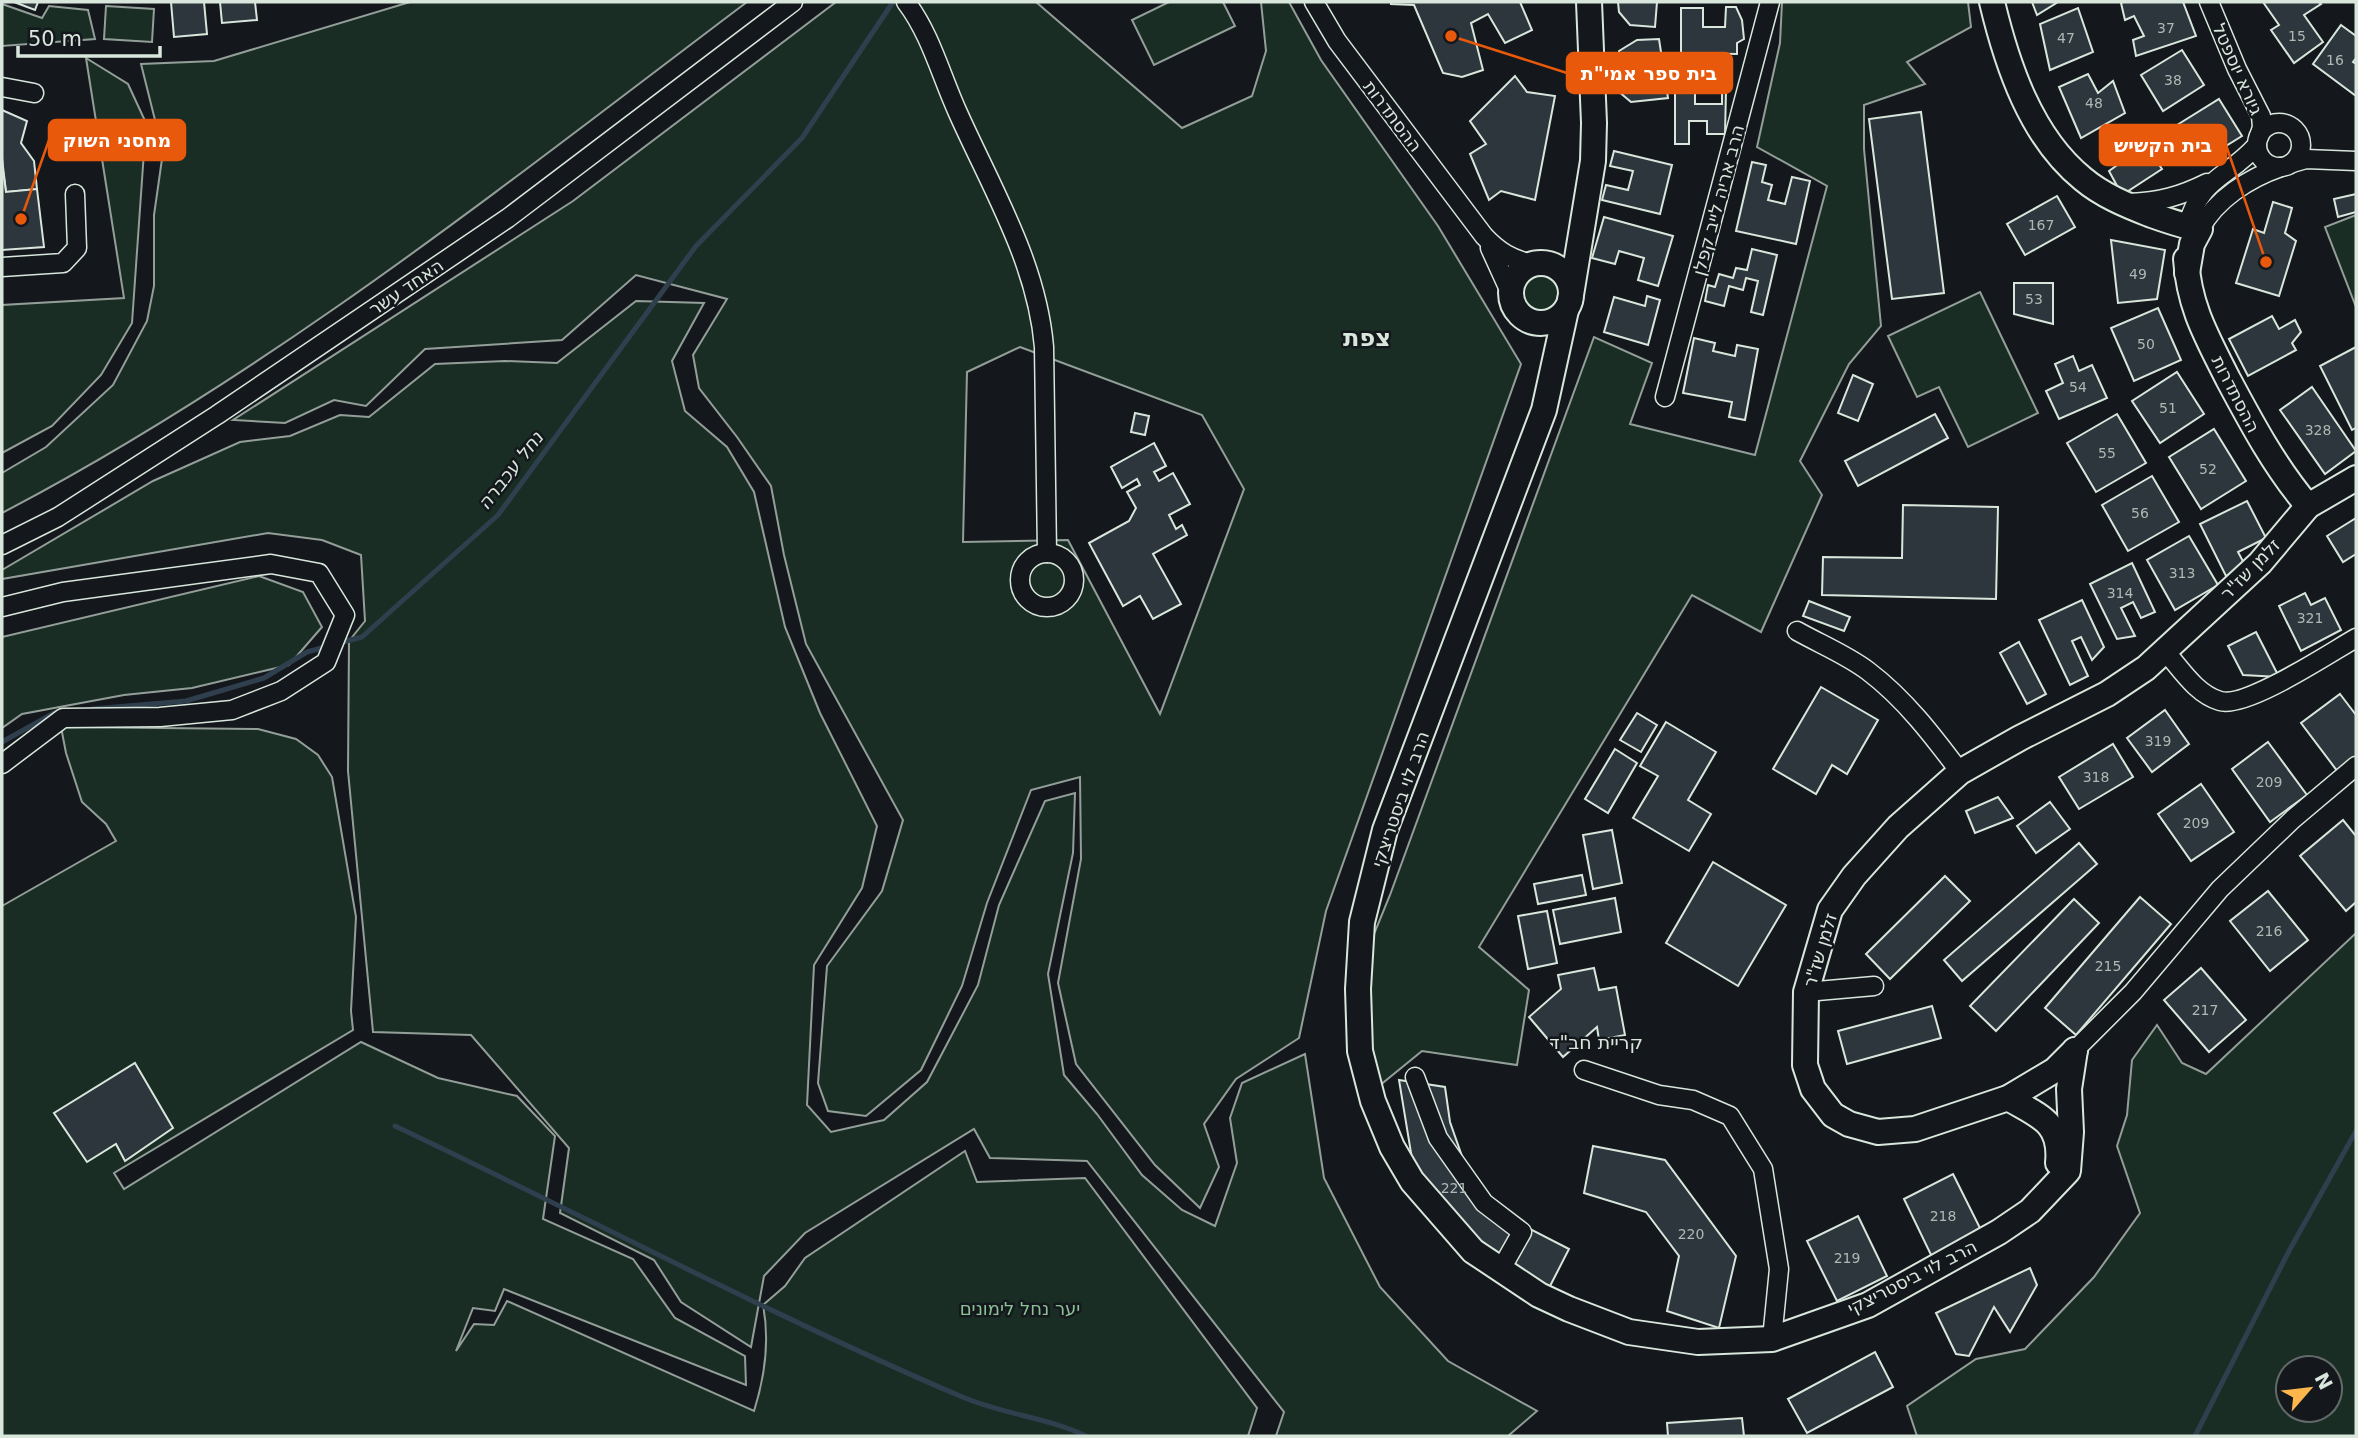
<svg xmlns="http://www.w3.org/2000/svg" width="2358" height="1438" font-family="'DejaVu Sans',Heebo,sans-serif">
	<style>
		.green { fill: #1a2d24; stroke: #939e99; stroke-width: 2; fill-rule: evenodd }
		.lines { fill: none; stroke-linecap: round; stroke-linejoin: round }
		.stream { stroke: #2f3f4d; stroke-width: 5 }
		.building { fill: #2c363c; stroke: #d8e6dc; stroke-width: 2 }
		.street-casing { stroke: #d8e6dc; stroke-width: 21 }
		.secondary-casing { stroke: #d8e6dc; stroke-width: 28 }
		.street { stroke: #14181c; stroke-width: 18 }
		.secondary { stroke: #14181c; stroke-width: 24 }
		.labels { text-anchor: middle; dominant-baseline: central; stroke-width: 5; stroke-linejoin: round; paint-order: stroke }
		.number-label { font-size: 14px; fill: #adbab4 }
		.street-label { font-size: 18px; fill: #d8e6dc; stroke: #14181c }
		.park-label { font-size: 18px; fill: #8ac095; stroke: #14181c }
		.water-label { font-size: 19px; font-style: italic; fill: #d8e6dc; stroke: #14181c }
		.neighbourhood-label { font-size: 19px; fill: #d8e6dc; stroke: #14181c }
		.district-label { font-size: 24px; font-weight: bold; fill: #d8e6dc; stroke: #14181c }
		.leader { fill: none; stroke: #e8590c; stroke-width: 2.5 }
		.callout-dot { fill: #e8590c; stroke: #14181c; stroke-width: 2.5 }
		.callout { fill: #e8590c; stroke: #e8590c; stroke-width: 2.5 }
		.callout-label { font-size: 19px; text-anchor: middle; font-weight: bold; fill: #fff }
	</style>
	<rect width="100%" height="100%" fill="#14181c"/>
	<!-- green -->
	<g class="green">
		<path d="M410 2H747C507 183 270 373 2 513V473L46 447 113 385 147 321 154 286V215L163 152 141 64 214 61Z"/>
		<path d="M836 2H1036L1182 128 1252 96 1266 51 1261 2H1289L1321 60 1438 226 1521 364 1326 911 1299 1038 1236 1079 1204 1124 1219 1167 1200 1208 1155 1165 1076 1064 1058 983 1081 859 1080 777 1031 790 987 903 962 986 921 1070 866 1116 828 1111 818 1083 827 966 882 891 903 820 806 644 784 555 771 486 737 437 699 388 693 355 727 299 636 275 562 340 425 349 366 406 334 400 285 423 233 420 573 201ZM1020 347 1202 415 1244 489 1160 714 1068 540 963 542 967 372Z"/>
		<path d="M1169 2H1223L1235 26 1154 65 1132 20Z"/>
		<path d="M1782 2H1968L1971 27 1907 62 1925 84 1864 105V149L1881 326 1849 364 1800 461 1822 495 1761 632 1692 595 1479 947 1529 990 1517 1065 1422 1051 1363 1099 1365 956 1390 895 1594 337 1652 363 1630 424 1755 455 1827 186 1757 147 1780 43Z"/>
		<path d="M2 4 42 18 49 6 88 10 95 39 2 46Z"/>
		<path d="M106 6 154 9 152 42 104 39Z"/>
		<path d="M86 58 128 84 146 123 132 323 101 375 52 426 2 453V305L124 298Z"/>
		<path d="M2356 215V307L2325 227Z"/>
		<circle cx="1541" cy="293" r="20"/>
		<path d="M1980 292 2038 413 1968 447 1939 387 1917 397 1888 336Z"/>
		<path d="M636 301 704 303 672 361 685 411 727 447 754 492 785 627 820 713 877 826 862 888 814 965 807 1105 831 1132 884 1120 927 1082 978 985 999 905 1045 801 1075 793 1073 853 1048 974 1064 1075 1097 1114 1142 1175 1182 1210 1215 1226 1237 1163 1230 1118 1242 1083 1305 1054 1324 1178 1380 1287 1448 1361 1537 1411 1508 1436H1276L1284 1412 1087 1161 990 1158 974 1129 805 1233 764 1276 751 1347 681 1302 654 1260 560 1213 569 1148 471 1035 373 1032 348 771 349 641 365 621 361 555 322 540 268 533 2 579V570L153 481 240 442 290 436 340 415 369 417 435 364 505 361 557 363Z"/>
		<path d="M259 576 303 592 322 627 289 665 192 688 124 695 22 714 2 728V637Z"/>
		<path d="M61 727 258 729 296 739 318 755 332 777 356 917 351 1011 353 1030 114 1173 124 1189 361 1042 438 1078 517 1096 555 1136 543 1219 633 1259 675 1318 745 1356 746 1385 504 1289 495 1311 473 1308 456 1351 474 1324 494 1325 507 1301 754 1411C765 1376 770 1341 763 1305L785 1286 805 1258 965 1151 977 1182 1085 1178 1257 1408 1248 1436H2V906L116 841 106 824 82 802 66 753Z"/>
		<path d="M2356 933V1436H1917L1907 1406 1976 1359 2025 1349 2094 1277 2140 1213 2117 1146 2127 1115 2132 1060 2157 1025 2182 1063 2206 1074ZM2288 1368H2330V1410H2288Z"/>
	</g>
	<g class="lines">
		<!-- stream -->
		<g class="stream">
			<path d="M339 643 362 637 498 515 696 246 802 138 893 2"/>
			<path d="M92 709 186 701 264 678 307 652 329 646"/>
			<path d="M2 742 54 713 61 712"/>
			<path d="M395 1126C583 1215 768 1314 960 1396 1001 1414 1046 1417 1086 1436"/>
			<path d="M2195 1436 2289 1251 2356 1131"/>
		</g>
	</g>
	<!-- building -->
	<g class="building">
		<path d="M14 2H38L35 10Z"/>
		<path d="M171 2H204L207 34 174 37Z"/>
		<path d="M220 2H255L257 20 222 23Z"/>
		<path d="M1391 2H1520L1532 30 1505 43 1488 14 1471 23 1483 70 1462 77 1443 73 1414 5 1391 4Z"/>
		<path d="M1618 2H1657L1655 27 1630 25 1619 12Z"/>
		<path d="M2032 2H2058L2037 15Z"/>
		<path d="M2123 2H2183L2196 36 2136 56 2133 40 2144 36 2134 16 2125 20 2121 3Z"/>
		<path d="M2263 2H2319L2321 4 2304 15 2323 42 2294 63 2271 30 2279 25Z"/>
		<path d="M1726 7H1736L1742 20 1744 39 1737 43V54L1681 53V8H1703V27H1725Z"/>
		<path d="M2078 8 2093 52 2050 70 2040 24Z"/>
		<path d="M2341 25 2356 36V58L2353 62 2356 64V96L2313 64Z"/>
		<path d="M1659 39 1668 98 1631 102 1618 91 1619 51 1637 40Z"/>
		<path d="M2182 50 2204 85 2163 111 2141 75Z"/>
		<path d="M2088 74 2098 93 2113 81 2125 113 2081 138 2059 87Z"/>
		<path d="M1515 76 1527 92 1555 96 1535 200 1501 191 1489 200 1470 154 1486 144 1470 121Z"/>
		<path d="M1675 83H1695V104H1722V91H1726L1725 134H1707V121H1689V144H1675Z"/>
		<path d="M2219 99 2242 136 2200 162 2177 125Z"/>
		<path d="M2 110 27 121 21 143 34 161 37 189 6 192 2 158Z"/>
		<path d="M1921 112 1944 293 1892 299 1869 119Z"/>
		<path d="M2145 145 2162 169 2122 195 2109 171Z"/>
		<path d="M1614 151 1672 165 1660 214 1602 200 1606 185 1628 190 1633 171 1610 166Z"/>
		<path d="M1752 162 1766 165 1762 182 1772 185 1768 200 1785 204 1792 177 1810 181 1796 244 1736 231Z"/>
		<path d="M2 164 6 192 37 189 44 247 2 250Z"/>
		<path d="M2356 194V212L2338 217 2334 199Z"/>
		<path d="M2057 196 2075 227 2025 255 2007 224Z"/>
		<path d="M2273 202 2292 208 2285 233 2296 241 2279 296 2236 283 2253 229 2264 233Z"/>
		<path d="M1604 217 1673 236 1658 286 1638 280 1644 258 1619 251 1615 264 1592 258Z"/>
		<path d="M2111 240 2165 250 2157 299 2118 303Z"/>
		<path d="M1752 249 1777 255 1763 315 1751 312 1758 281 1746 278 1743 290 1729 286 1724 306 1705 301 1708 285 1715 287 1719 274 1733 278 1736 268 1747 270Z"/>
		<path d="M2014 283H2053V324L2014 314Z"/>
		<path d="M1647 296 1660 300 1648 345 1604 332 1614 297 1645 306Z"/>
		<path d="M2158 308 2181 360 2134 381 2111 328Z"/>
		<path d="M2272 316 2279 329 2295 320 2301 332 2292 343 2296 350 2248 376 2229 339Z"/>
		<path d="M1694 338 1715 343 1713 351 1735 356 1737 345 1758 349 1745 420 1729 417 1732 402 1683 393Z"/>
		<path d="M2356 347V428L2352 430 2320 366Z"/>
		<path d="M2073 356 2079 371 2092 365 2107 398 2059 419 2046 391 2063 383 2055 364Z"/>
		<path d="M2177 372 2204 414 2160 443 2132 401Z"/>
		<path d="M1853 375 1873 384 1858 421 1838 413Z"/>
		<path d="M2312 387 2356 451 2325 474 2280 410Z"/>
		<path d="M1135 413 1149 416 1145 435 1131 432Z"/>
		<path d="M1935 414 1948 438 1858 486 1845 461Z"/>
		<path d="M2117 414 2146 463 2096 492 2067 443Z"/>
		<path d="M2214 429 2246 481 2201 509 2169 457Z"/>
		<path d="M1154 443 1166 466 1154 472 1159 481 1173 473 1190 504 1169 515 1176 529 1182 525 1187 535 1153 554 1181 604 1153 619 1140 596 1123 606 1089 543 1129 521 1136 508 1127 492 1140 485 1137 479 1122 488 1111 467Z"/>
		<path d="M2152 476 2179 522 2128 551 2102 505Z"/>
		<path d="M2247 501 2266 538 2238 552 2246 567 2226 576 2200 524Z"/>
		<path d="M1903 505 1998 507 1996 599 1822 595 1823 557 1902 558Z"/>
		<path d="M2356 518V554L2343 562 2327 536Z"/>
		<path d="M2189 536 2218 585 2175 610 2147 560Z"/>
		<path d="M2132 563 2155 612 2141 618 2133 602 2121 608 2135 636 2117 639 2090 584Z"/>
		<path d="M2305 593 2311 605 2325 598 2341 630 2301 651 2279 606Z"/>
		<path d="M2082 600 2104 647 2092 660 2081 637 2072 641 2088 676 2070 685 2039 620Z"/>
		<path d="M1809 601 1850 617 1844 631 1803 616Z"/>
		<path d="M2256 632 2279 677 2243 675 2228 646Z"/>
		<path d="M2019 642 2046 694 2027 704 2000 653Z"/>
		<path d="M1821 687 1878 720 1847 774 1832 765 1816 794 1773 769Z"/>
		<path d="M2340 694 2356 715V759L2338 772 2301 723Z"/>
		<path d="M2165 710 2189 744 2152 772 2127 738Z"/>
		<path d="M1637 713 1657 725 1641 752 1620 740Z"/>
		<path d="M1666 722 1716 752 1688 800 1711 814 1689 851 1633 818 1658 776 1640 766Z"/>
		<path d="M2268 742 2307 795 2270 822 2232 769Z"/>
		<path d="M2113 744 2133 777 2079 809 2059 777Z"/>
		<path d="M1615 749 1637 763 1608 813 1585 799Z"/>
		<path d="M2201 784 2234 832 2191 861 2158 814Z"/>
		<path d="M1998 797 2013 818 1975 833 1966 811Z"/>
		<path d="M2050 802 2070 829 2036 853 2017 826Z"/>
		<path d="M2343 820 2356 836V902L2346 911 2300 856Z"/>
		<path d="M1612 830 1622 883 1593 889 1583 835Z"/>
		<path d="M2079 843 2097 864 1962 981 1944 960Z"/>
		<path d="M1713 862 1786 905 1738 986 1666 943Z"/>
		<path d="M1582 875 1586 895 1538 904 1534 884Z"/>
		<path d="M1945 876 1970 901 1890 979 1866 954Z"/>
		<path d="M2268 891 2308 940 2270 971 2230 921Z"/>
		<path d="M2140 897 2171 924 2076 1035 2045 1008Z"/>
		<path d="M1615 898 1621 932 1560 944 1553 910Z"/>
		<path d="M2074 899 2099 923 1996 1031 1970 1006Z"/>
		<path d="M1547 911 1557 963 1528 969 1518 916Z"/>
		<path d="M1594 968 1599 990 1616 987 1625 1035 1599 1040 1597 1027 1563 1057 1529 1017 1561 989 1558 975Z"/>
		<path d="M2201 968 2246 1020 2209 1052 2164 1000Z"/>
		<path d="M1932 1006 1941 1038 1847 1064 1838 1031Z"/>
		<path d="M135 1063 173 1128 125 1161 116 1144 87 1162 54 1113Z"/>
		<path d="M1399 1080 1445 1087 1450 1122 1463 1159 1495 1211 1569 1249 1548 1290 1448 1221 1413 1165Z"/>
		<path d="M1593 1146 1665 1160 1736 1256 1719 1328 1667 1311 1679 1256 1646 1212 1584 1193Z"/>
		<path d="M1953 1174 1983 1234 1933 1259 1904 1199Z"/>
		<path d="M1858 1216 1887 1276 1837 1301 1807 1241Z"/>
		<path d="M2030 1268 2037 1285 2010 1332 1994 1307 1969 1356 1956 1354 1936 1313Z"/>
		<path d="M1875 1352 1893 1387 1807 1433 1788 1399Z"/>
		<path d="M1742 1418 1744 1436H1668L1667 1423Z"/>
	</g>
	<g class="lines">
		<defs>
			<g id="street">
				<path d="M906 2C931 35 941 76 958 113 992 189 1037 263 1044 347L1047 553"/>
				<path d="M1314 2 1337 41 1484 236C1499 252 1511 259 1532 264"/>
				<path d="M2209 2 2237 69 2261 116 2262 127 2259 137"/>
				<path d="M2 87 34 93"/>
				<circle cx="2279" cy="145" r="22"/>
				<path d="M2292 163 2306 159 2356 161"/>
				<path d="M2130 203C2159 202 2181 196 2207 183"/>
				<path d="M2187 227C2201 176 2227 179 2257 145"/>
				<path d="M2200 229C2216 199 2249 178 2281 167"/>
				<path d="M1490 248 1511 294"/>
				<path d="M2 267 63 263 77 248 75 194"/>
				<path d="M1665 397 1770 2"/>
				<path d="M2 545 58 517 217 415 508 218 793 2"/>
				<circle cx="1047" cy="580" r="27"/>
				<path d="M2 607 63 592 271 564 319 573 345 615 326 662 281 691 232 710 160 717 63 718 2 764"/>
				<path d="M1797 631C1820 644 1847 655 1868 671 1905 699 1933 736 1960 772"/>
				<path d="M2165 651C2181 669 2196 694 2220 701 2246 709 2331 652 2356 638"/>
				<path d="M1806 992 1874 986"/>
				<path d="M2075 1050 2133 992 2220 889 2293 819 2356 766"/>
				<path d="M1584 1070 1659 1095 1693 1100 1730 1116 1763 1169 1779 1269 1772 1339"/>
				<path d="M1415 1077 1438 1138 1484 1203 1522 1232 1500 1271"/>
			</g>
			<g id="secondary">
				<path d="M1992 2C2007 65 2031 137 2083 179 2102 195 2126 205 2149 214 2166 220 2182 226 2200 229L2192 244 2187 273"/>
				<path d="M2186 259C2189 307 2207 337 2228 379 2252 424 2275 467 2308 506"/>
				<circle cx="1541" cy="293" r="30"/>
				<path d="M1570 301 1593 161 1594 123 1589 2"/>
				<path d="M1566 310 1544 410 1385 830 1362 922 1358 989 1360 1051 1373 1101 1392 1147 1412 1181 1473 1251 1539 1295 1569 1309 1629 1332 1698 1342 1772 1339 1868 1305 1999 1232 2030 1211 2068 1171 2071 1132 2069 1089 2075 1050"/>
				<path d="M2075 1050 2055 1070 2008 1098 1915 1129 1878 1132 1849 1124 1833 1115 1813 1089 1805 1065 1806 992 1830 910 1854 876 1898 827 1960 772 2020 738 2107 694 2146 668 2260 563 2308 506 2356 478"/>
				<path d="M2008 1098C2039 1116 2062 1122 2058 1163"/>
			</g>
		</defs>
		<!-- street casing -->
		<use href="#street" class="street-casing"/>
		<!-- secondary casing -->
		<use href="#secondary" class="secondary-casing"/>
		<!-- street -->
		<use href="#street" class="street"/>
		<!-- secondary -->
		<use href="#secondary" class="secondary"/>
	</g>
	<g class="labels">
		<!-- number labels -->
		<g class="number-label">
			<text x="2166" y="28">37</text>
			<text x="2297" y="36">15</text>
			<text x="2066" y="38">47</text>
			<text x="2335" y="60">16</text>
			<text x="2173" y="80">38</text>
			<text x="2094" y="103">48</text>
			<text x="2041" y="225">167</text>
			<text x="2138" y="274">49</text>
			<text x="2034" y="299">53</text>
			<text x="2146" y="344">50</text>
			<text x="2078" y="387">54</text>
			<text x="2168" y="408">51</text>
			<text x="2318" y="430">328</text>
			<text x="2107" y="453">55</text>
			<text x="2208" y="469">52</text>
			<text x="2140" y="513">56</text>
			<text x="2182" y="573">313</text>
			<text x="2120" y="593">314</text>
			<text x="2310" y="618">321</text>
			<text x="2158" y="741">319</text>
			<text x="2096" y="777">318</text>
			<text x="2269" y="782">209</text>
			<text x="2196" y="823">209</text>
			<text x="2269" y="931">216</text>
			<text x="2108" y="966">215</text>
			<text x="2205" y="1010">217</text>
			<text x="1454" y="1188">221</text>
			<text x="1943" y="1216">218</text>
			<text x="1691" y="1234">220</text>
			<text x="1847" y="1258">219</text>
		</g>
		<!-- street labels -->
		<g class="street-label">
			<text transform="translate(2238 69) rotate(66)">גיורא יוספטל</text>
			<text transform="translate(1393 116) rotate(53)">ההסתדרות</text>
			<text transform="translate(1718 200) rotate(-75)">הרב אריה לייב קפלן</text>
			<text transform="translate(406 287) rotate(-34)">האחד עשר</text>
			<text transform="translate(2236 394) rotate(63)">ההסתדרות</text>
			<text transform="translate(2250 569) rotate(-46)">זלמן שז"ר</text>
			<text transform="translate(1400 799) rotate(-71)">הרב לוי ביסטריצקי</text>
			<text transform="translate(1820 950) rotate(-73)">זלמן שז"ר</text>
			<text transform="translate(1912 1277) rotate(-27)">הרב לוי ביסטריצקי</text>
		</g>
		<!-- park labels -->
		<g class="park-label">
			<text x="1020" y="1308">יער נחל לימונים</text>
		</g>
		<!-- water labels -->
		<g class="water-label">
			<text transform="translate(510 470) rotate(-52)">נחל עכברה</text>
		</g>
		<!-- neighbourhood labels -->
		<g class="neighbourhood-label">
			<text x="1596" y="1042">קריית חב"ד</text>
		</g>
		<!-- district labels -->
		<g class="district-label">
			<text x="1367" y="338">צפת</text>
		</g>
	</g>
	<!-- callouts -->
	<path class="leader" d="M1451 36L1567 73M21 219L49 140M2266 262L2226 145"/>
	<g class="callout-dot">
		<circle cx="1451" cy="36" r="7"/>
		<circle cx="21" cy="219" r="7"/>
		<circle cx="2266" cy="262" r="7"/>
	</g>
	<g class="callout">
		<rect x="1567" y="53" width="165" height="40" rx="7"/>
		<rect x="49" y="120" width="136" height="40" rx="7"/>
		<rect x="2100" y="125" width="126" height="40" rx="7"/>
	</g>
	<g class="callout-label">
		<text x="1649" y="80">בית ספר אמי"ת</text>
		<text x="117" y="147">מחסני השוק</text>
		<text x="2163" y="152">בית הקשיש</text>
	</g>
	<!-- border -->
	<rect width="2358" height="1438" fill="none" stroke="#d8e6dc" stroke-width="7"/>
	<!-- north arrow -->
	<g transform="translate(2309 1389) rotate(62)"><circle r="33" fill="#14181c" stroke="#626a69" stroke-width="2"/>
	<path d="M0-5L12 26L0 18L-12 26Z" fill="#ffb74d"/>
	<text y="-10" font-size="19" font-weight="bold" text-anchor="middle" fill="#d8e6dc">N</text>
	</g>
	<!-- scale -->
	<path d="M18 46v10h142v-10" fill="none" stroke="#d8e6dc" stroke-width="3.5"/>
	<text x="28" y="46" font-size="21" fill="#d8e6dc" stroke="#14181c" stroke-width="5" paint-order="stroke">50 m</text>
</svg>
